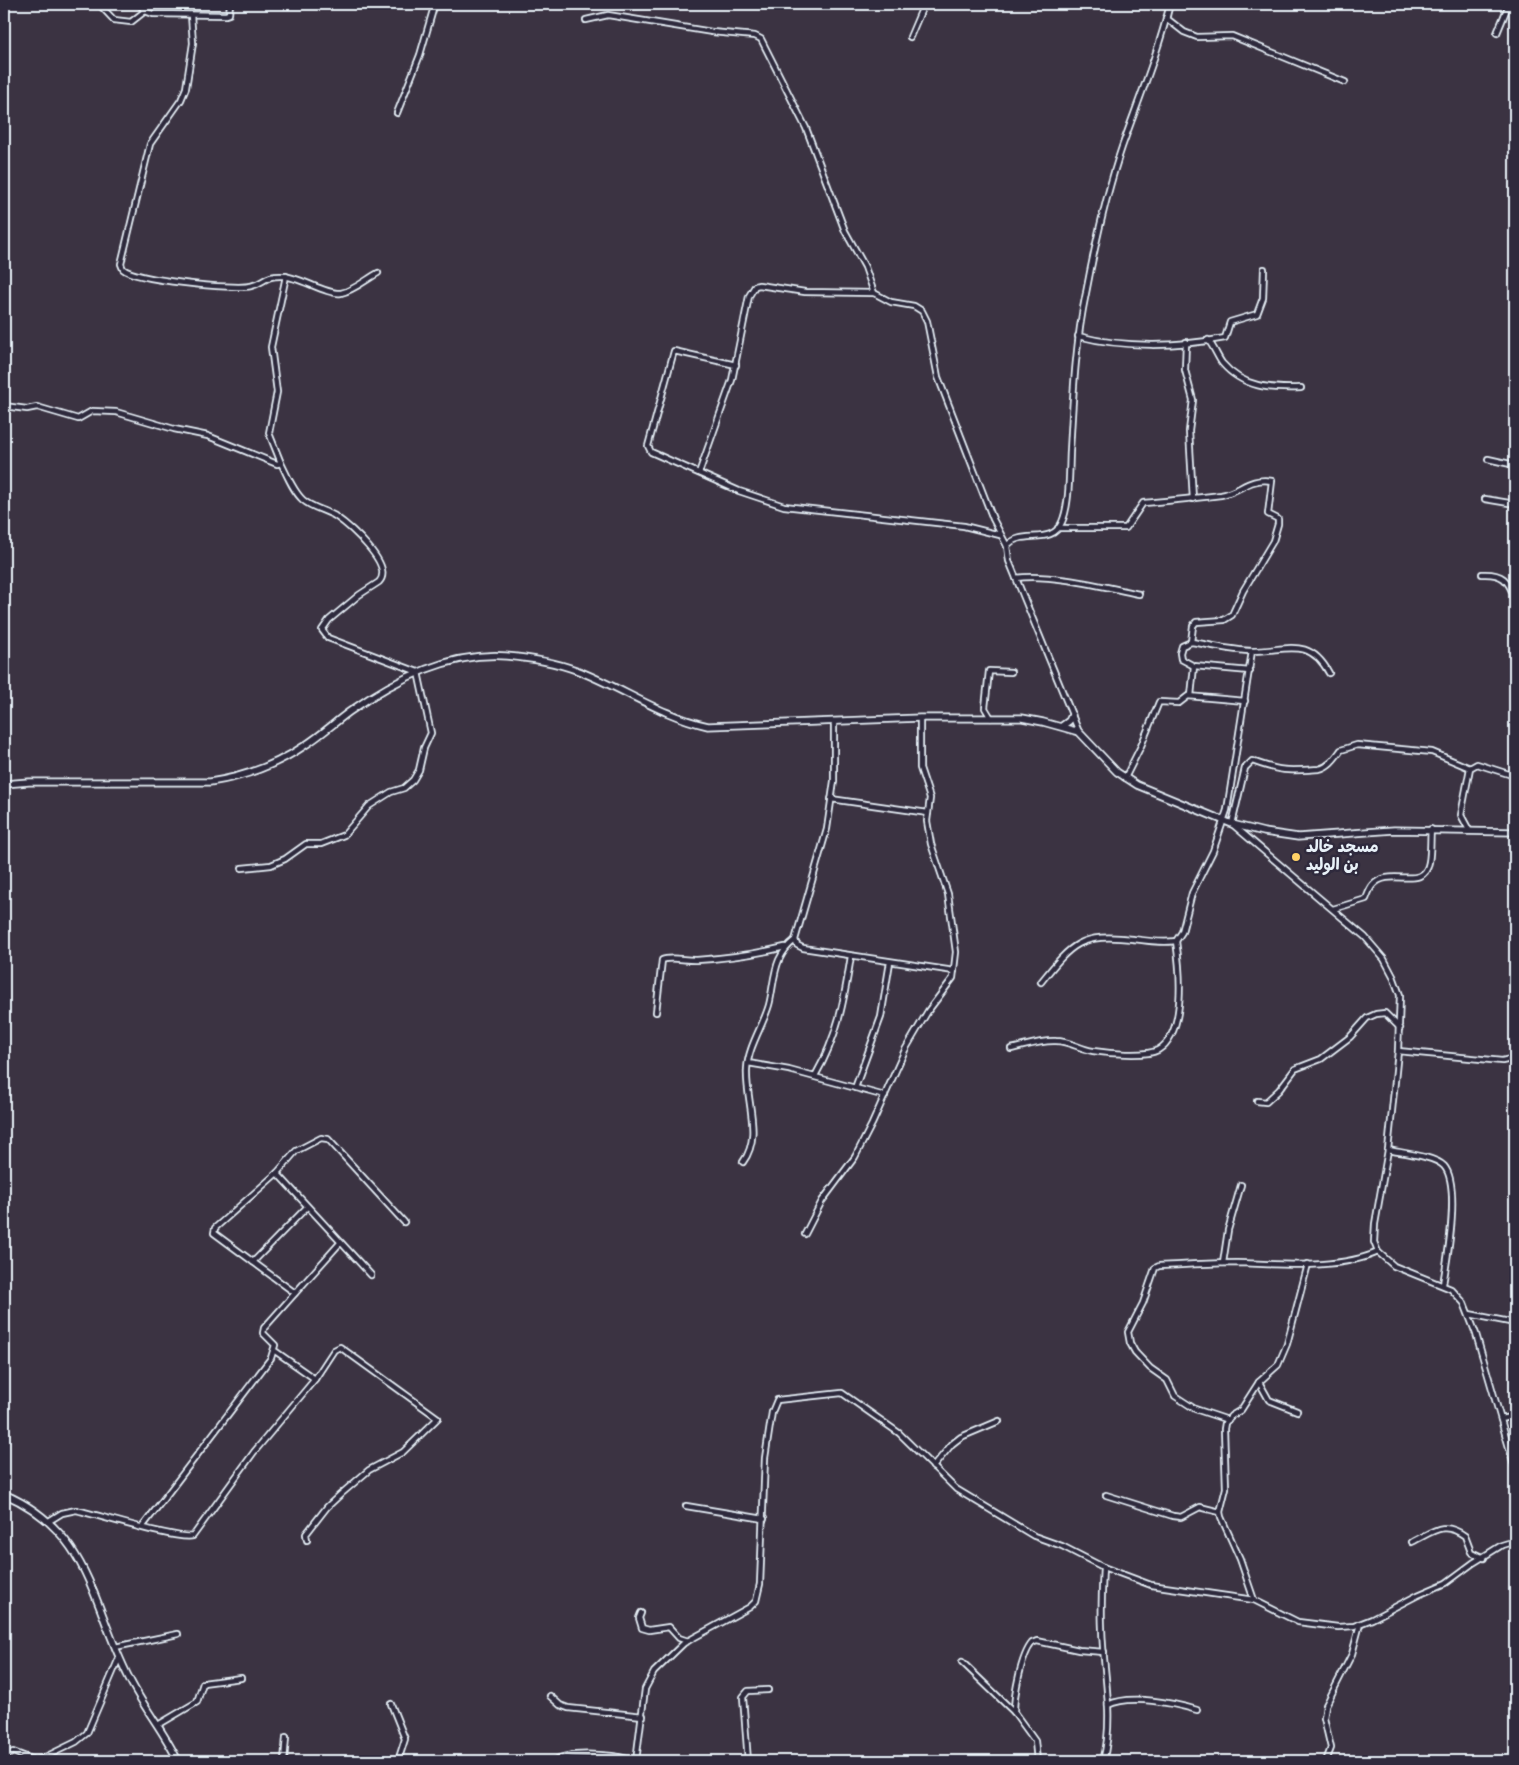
<svg xmlns="http://www.w3.org/2000/svg" width="1519" height="1765" font-family="'Indie Flower','Playpen Sans Arabic',sans-serif">
	<style>
		.lines { fill: none; stroke-linecap: round; stroke-linejoin: round }
		.street-casing { stroke: #e8f1f8; stroke-width: 8 }
		.secondary-casing { stroke: #e8f1f8; stroke-width: 9 }
		.street { stroke: #2f2a3d; stroke-width: 4.5 }
		.secondary { stroke: #2f2a3d; stroke-width: 5.5 }
		.poi-dot { fill: #ffd166; stroke: #2f2a3d; stroke-width: 2 }
		.labels { text-anchor: middle; dominant-baseline: central; stroke-width: 5; stroke-linejoin: round; paint-order: stroke }
		.poi-label { font-size: 16px; font-weight: bold; fill: #e8f1f8; stroke: #2f2a3d; text-anchor: start }
	</style>
	<rect width="100%" height="100%" fill="#3b3342"/>
	<filter id="ink" filterUnits="userSpaceOnUse"><feTurbulence type="fractalNoise" baseFrequency=".02" numOctaves="2"/><feDisplacementMap in="SourceGraphic" scale="10" xChannelSelector="R" yChannelSelector="G"/><feConvolveMatrix kernelMatrix="1 2 1 2 8 2 1 2 1" color-interpolation-filters="sRGB"/></filter>
	<g filter="url(#ink)">
		<g class="lines">
			<defs>
				<g id="street">
					<path d="M99 4 114 20 131 22 145 11"/>
					<path d="M139 4 145 11 153 14 226 15 229 14 230 4"/>
					<path d="M191 15 193 43 186 88 181 100 150 144 121 264 123 269C135 280 234 290 251 286 265 283 264 275 283 276 300 277 327 295 341 293 353 291 367 279 378 273"/>
					<path d="M1166 18 1184 32 1197 37 1232 36 1345 82"/>
					<path d="M586 20 608 15 712 32 755 36 761 39 806 128 845 231 865 267 874 293 891 302 914 306 922 311 927 321 938 377 993 519 1007 546"/>
					<path d="M1497 33 1509 4"/>
					<path d="M910 37 924 4"/>
					<path d="M397 113 420 55 433 10 431 4"/>
					<path d="M1078 336C1124 348 1178 347 1225 338L1230 322 1257 314 1263 298 1264 269"/>
					<path d="M1208 340C1214 347 1217 356 1222 363 1243 388 1271 389 1301 388"/>
					<path d="M1186 342 1185 370 1193 400 1189 431 1193 499"/>
					<path d="M736 365 674 351 648 446 651 452 739 491 784 506 964 526 1000 535"/>
					<path d="M4 406 27 409 37 407 78 419 92 411 116 412 174 429 208 436 277 464 281 463 269 433 277 392 271 347 286 276"/>
					<path d="M1488 459 1515 465"/>
					<path d="M699 473 732 380 749 296 755 286 759 285 805 292 874 293"/>
					<path d="M1485 499 1515 504"/>
					<path d="M1058 528H1126L1143 503C1169 501 1195 498 1221 495 1240 492 1249 477 1272 481L1268 514 1278 519V524L1273 541 1243 591 1232 615 1224 620 1196 622 1193 626 1191 642"/>
					<path d="M1482 574C1503 573 1508 580 1515 598"/>
					<path d="M1016 578C1049 573 1105 587 1139 594"/>
					<path d="M1250 671 1194 666 1181 659 1180 653 1182 646 1191 642C1211 645 1233 651 1253 651 1286 651 1309 636 1329 673"/>
					<path d="M1191 696 1194 666"/>
					<path d="M991 718 985 708 989 671 1011 672"/>
					<path d="M1079 732 1009 561 1007 546C1021 528 1052 547 1062 522 1070 504 1069 471 1070 451 1073 398 1075 345 1086 293 1095 245 1106 194 1122 147 1139 99 1158 53 1170 4"/>
					<path d="M1470 768 1432 752 1357 745 1341 750C1335 758 1329 767 1319 769 1288 771 1282 772 1252 761L1245 768 1232 824 1365 937 1384 959 1393 976 1400 995 1398 1051 1388 1150 1375 1224 1374 1242 1378 1252 1394 1266 1451 1289 1464 1303 1476 1334 1515 1468"/>
					<path d="M1125 778 1141 746 1159 702 1179 703 1188 696 1245 701"/>
					<path d="M831 799 928 813"/>
					<path d="M1469 830 1461 815 1470 768 1477 764 1515 776"/>
					<path d="M242 868 271 865 285 859 306 844H321L344 835 369 806 391 792 404 788 413 780 419 770 424 748 431 733 418 672 328 638 322 630 329 620 359 595 379 582C395 565 348 525 335 516 325 510 312 508 303 500 293 491 287 475 281 463"/>
					<path d="M1333 909 1366 899C1368 894 1370 888 1373 885 1390 866 1424 892 1429 862 1431 851 1430 840 1431 829"/>
					<path d="M795 940 797 945 803 948 954 971"/>
					<path d="M1041 982C1072 943 1081 933 1133 939 1148 941 1161 943 1176 941L1182 932 1192 893 1213 851 1227 810 1252 651"/>
					<path d="M656 1012 662 960C672 956 686 961 697 960 727 958 756 954 785 947"/>
					<path d="M1011 1049C1025 1046 1041 1040 1056 1041 1069 1041 1080 1049 1093 1051 1107 1053 1146 1057 1158 1050 1187 1033 1180 968 1176 941"/>
					<path d="M1398 1051 1502 1061 1515 1058"/>
					<path d="M748 1063 789 1070 885 1096"/>
					<path d="M815 1076C838 1036 844 1001 851 956"/>
					<path d="M855 1088 881 1017 890 962"/>
					<path d="M1257 1101 1266 1102 1279 1090 1295 1069 1321 1059 1350 1037 1367 1018 1376 1014 1385 1013 1400 1028"/>
					<path d="M1388 1150C1402 1153 1435 1156 1444 1166 1461 1185 1447 1260 1443 1284"/>
					<path d="M743 1162C763 1135 745 1100 747 1069 748 1047 763 1026 769 1005 773 990 773 974 779 960 783 951 787 946 795 940L827 829 834 781V721"/>
					<path d="M277 1173 371 1275"/>
					<path d="M805 1234 822 1201 855 1157 872 1124 905 1050 928 1011 953 978 956 952 948 894 931 844 927 821 930 798 920 768V718"/>
					<path d="M253 1262 307 1207"/>
					<path d="M1223 1263 1228 1230 1241 1185"/>
					<path d="M295 1293 214 1233 215 1228 277 1173 296 1151 321 1138 328 1139 404 1222"/>
					<path d="M1469 1314 1515 1323"/>
					<path d="M275 1351 315 1379"/>
					<path d="M1259 1382 1269 1400 1297 1411"/>
					<path d="M1501 1419 1515 1416"/>
					<path d="M1228 1420 1195 1409 1175 1396 1167 1380 1150 1368 1135 1352 1130 1343 1128 1332 1143 1303 1155 1268 1159 1266C1185 1265 1211 1263 1237 1263 1279 1264 1339 1270 1378 1252"/>
					<path d="M933 1467 952 1444 961 1437 999 1421"/>
					<path d="M1106 1495 1173 1516 1181 1517 1200 1507 1220 1512"/>
					<path d="M686 1506 764 1519"/>
					<path d="M49 1521 62 1513 76 1510C95 1514 180 1541 193 1536L254 1452 315 1379 334 1350 340 1347 438 1418 403 1452 369 1470 341 1494 327 1507 306 1534 307 1540"/>
					<path d="M143 1526 271 1358 275 1345 263 1333 264 1328 340 1243"/>
					<path d="M1412 1542C1433 1532 1443 1520 1465 1536L1471 1552 1484 1558"/>
					<path d="M1103 1567C1102 1587 1101 1608 1102 1628 1103 1672 1115 1718 1103 1761"/>
					<path d="M1254 1600 1240 1559 1221 1517 1220 1512 1226 1488 1224 1429 1225 1423 1231 1416 1241 1410 1259 1382 1278 1365 1287 1344 1308 1264"/>
					<path d="M641 1613 639 1618 642 1628 649 1630 669 1627 679 1638 688 1641"/>
					<path d="M115 1647 178 1634"/>
					<path d="M962 1662 1014 1712 1035 1741 1037 1761"/>
					<path d="M550 1696 560 1705 568 1708 643 1716"/>
					<path d="M391 1704 405 1739 398 1761"/>
					<path d="M1108 1705C1131 1694 1173 1703 1197 1710"/>
					<path d="M1014 1712C1014 1695 1021 1656 1032 1643L1037 1641 1079 1650 1104 1652"/>
					<path d="M158 1725 197 1702 203 1683 241 1678"/>
					<path d="M4 1757 13 1752 34 1760 41 1759 76 1742 87 1733 119 1658"/>
					<path d="M284 1761 286 1737"/>
					<path d="M555 1761C565 1751 619 1754 632 1761"/>
					<path d="M636 1761 645 1689 654 1672 684 1643 750 1607 756 1601 760 1584 765 1458 772 1412 777 1400 842 1393 899 1433 956 1489 1034 1536 1062 1546 1103 1567 1151 1585 1254 1600 1298 1622 1338 1627 1354 1626 1372 1619 1418 1595 1446 1583 1473 1563 1502 1545 1515 1541"/>
					<path d="M748 1761 743 1697 748 1691 768 1690"/>
					<path d="M1326 1761 1331 1748 1324 1718 1326 1705 1352 1654 1360 1624"/>
				</g>
				<g id="secondary">
					<path d="M1062 726 1069 721 1072 715"/>
					<path d="M4 784 29 782H210C243 777 276 765 304 746 320 736 334 723 349 712 394 680 449 652 506 656 529 658 554 662 576 670 621 687 661 716 708 726L920 718H1022L1043 722 1079 732 1117 772 1137 785 1232 824 1264 832 1298 837 1394 830 1515 832"/>
					<path d="M4 1494C90 1531 91 1602 128 1676 142 1706 164 1731 178 1761"/>
				</g>
			</defs>
			<!-- street casing -->
			<use href="#street" class="street-casing"/>
			<!-- secondary casing -->
			<use href="#secondary" class="secondary-casing"/>
			<!-- street -->
			<use href="#street" class="street"/>
			<!-- secondary -->
			<use href="#secondary" class="secondary"/>
		</g>
	</g>
	<!-- markers -->
	<circle class="poi-dot" cx="1296" cy="857" r="5"/>
	<g class="labels">
		<!-- poi labels -->
		<g class="poi-label">
			<text x="1306" y="848">مسجد خالد<tspan x="1306" dy="18">بن الوليد</tspan></text>
		</g>
	</g>
	<!-- margin -->
	<rect width="1519" height="1765" fill="none" stroke="#2f2a3d" stroke-width="20"/>
	<rect x="10" y="10" width="1499" height="1745" fill="none" stroke="#e8f1f8" stroke-width="2" filter="url(#ink)"/>
</svg>
